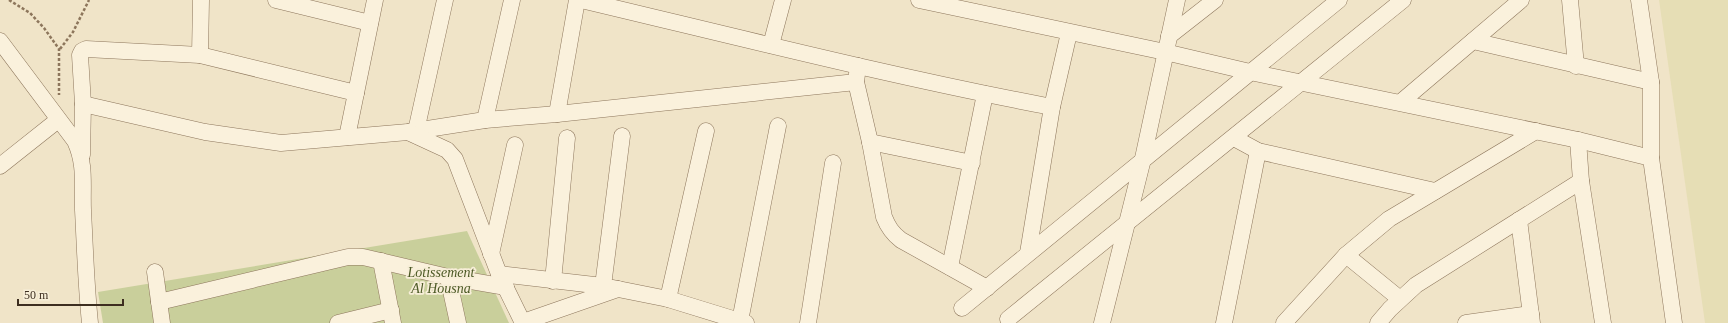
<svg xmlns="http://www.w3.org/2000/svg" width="1728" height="323" font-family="'Times New Roman',serif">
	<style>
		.farmland { fill: #e6deb5 }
		.green { fill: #c9cf9b }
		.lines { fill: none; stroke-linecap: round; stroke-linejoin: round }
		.minor-casing { stroke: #8d765c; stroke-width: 17 }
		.path { stroke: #8d765c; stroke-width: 2.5; stroke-dasharray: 3 2; stroke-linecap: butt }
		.minor { stroke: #faf1dc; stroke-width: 16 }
		.labels { text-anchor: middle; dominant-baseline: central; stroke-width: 3.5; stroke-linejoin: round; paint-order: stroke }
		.park-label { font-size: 14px; font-style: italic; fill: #4d5a26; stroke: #f7eed8 }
	</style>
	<rect width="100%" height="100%" fill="#f0e4c8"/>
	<!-- farmland -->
	<path class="farmland" d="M1659 0H1728V323H1705Z"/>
	<!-- green -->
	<path class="green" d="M467 231 509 323H103L98 292Z"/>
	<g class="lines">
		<defs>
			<g id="minor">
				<path d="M276 0 370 23"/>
				<path d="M581 0C737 37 894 77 1052 107"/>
				<path d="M919 0 1165 52 1250 72 1578 140 1651 158"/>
				<path d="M1570 0 1576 66"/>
				<path d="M1639 0 1651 82V158L1674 323"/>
				<path d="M1169 36 1215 0"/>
				<path d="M0 41 75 141C86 165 82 184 83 210 85 248 86 285 90 323"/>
				<path d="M1473 41 1651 82"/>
				<path d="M771 45 783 0"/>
				<path d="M200 55 201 0"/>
				<path d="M856 82 870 142 884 217C888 227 892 233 901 240L987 288"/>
				<path d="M1401 102 1521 0"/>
				<path d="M83 104 205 132 281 143 408 132 485 120 557 114 856 82 858 66"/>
				<path d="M557 114 577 0"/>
				<path d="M485 120 512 0"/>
				<path d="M416 131 445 0"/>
				<path d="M408 132 447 150 455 159 499 274 523 323"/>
				<path d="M347 137 375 0"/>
				<path d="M1234 138 1258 151 1435 191"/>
				<path d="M1578 140 1581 181 1603 323"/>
				<path d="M870 142 972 163"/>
				<path d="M82 155 83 104 80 55 82 51 86 49 200 55 356 93"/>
				<path d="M0 166 58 120"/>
				<path d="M1519 220 1532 323"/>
				<path d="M1028 253 1052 107 1069 33"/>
				<path d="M491 254 515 145"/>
				<path d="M1346 255 1400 299"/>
				<path d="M381 261 393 323"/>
				<path d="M950 267 985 94"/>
				<path d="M155 272 162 323"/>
				<path d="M499 274 603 286 668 299 746 323"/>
				<path d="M448 277 458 323"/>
				<path d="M553 281 567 138"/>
				<path d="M603 286 622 136"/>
				<path d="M668 299 706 131"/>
				<path d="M159 302 348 257H363L448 277 506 287"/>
				<path d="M962 308 1339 0"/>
				<path d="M1008 319 1403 0"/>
				<path d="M740 321 778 126"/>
				<path d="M523 322 618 289"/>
				<path d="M338 323 391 310"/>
				<path d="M808 323 833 163"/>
				<path d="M1102 323 1142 163 1177 0"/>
				<path d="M1224 323 1258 151"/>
				<path d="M1284 323 1346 255 1389 219 1536 131"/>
				<path d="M1378 323 1390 309 1416 285 1581 181"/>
				<path d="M1466 323 1531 314"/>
			</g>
		</defs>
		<!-- minor casing -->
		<use href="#minor" class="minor-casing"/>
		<!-- path -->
		<g class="path">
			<path d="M9 0 30 13 44 28 59 49V95"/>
			<path d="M60 49 73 32 89 0"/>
		</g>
		<!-- minor -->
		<use href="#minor" class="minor"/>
	</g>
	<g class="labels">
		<!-- park labels -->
		<g class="park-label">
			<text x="441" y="272">Lotissement<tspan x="441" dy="16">Al Housna</tspan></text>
		</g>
	</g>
	<!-- scale -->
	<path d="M18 299v6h105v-6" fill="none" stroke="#3d2e20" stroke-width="2"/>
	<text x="24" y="299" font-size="12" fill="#3d2e20" stroke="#f7eed8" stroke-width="3" paint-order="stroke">50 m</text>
</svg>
